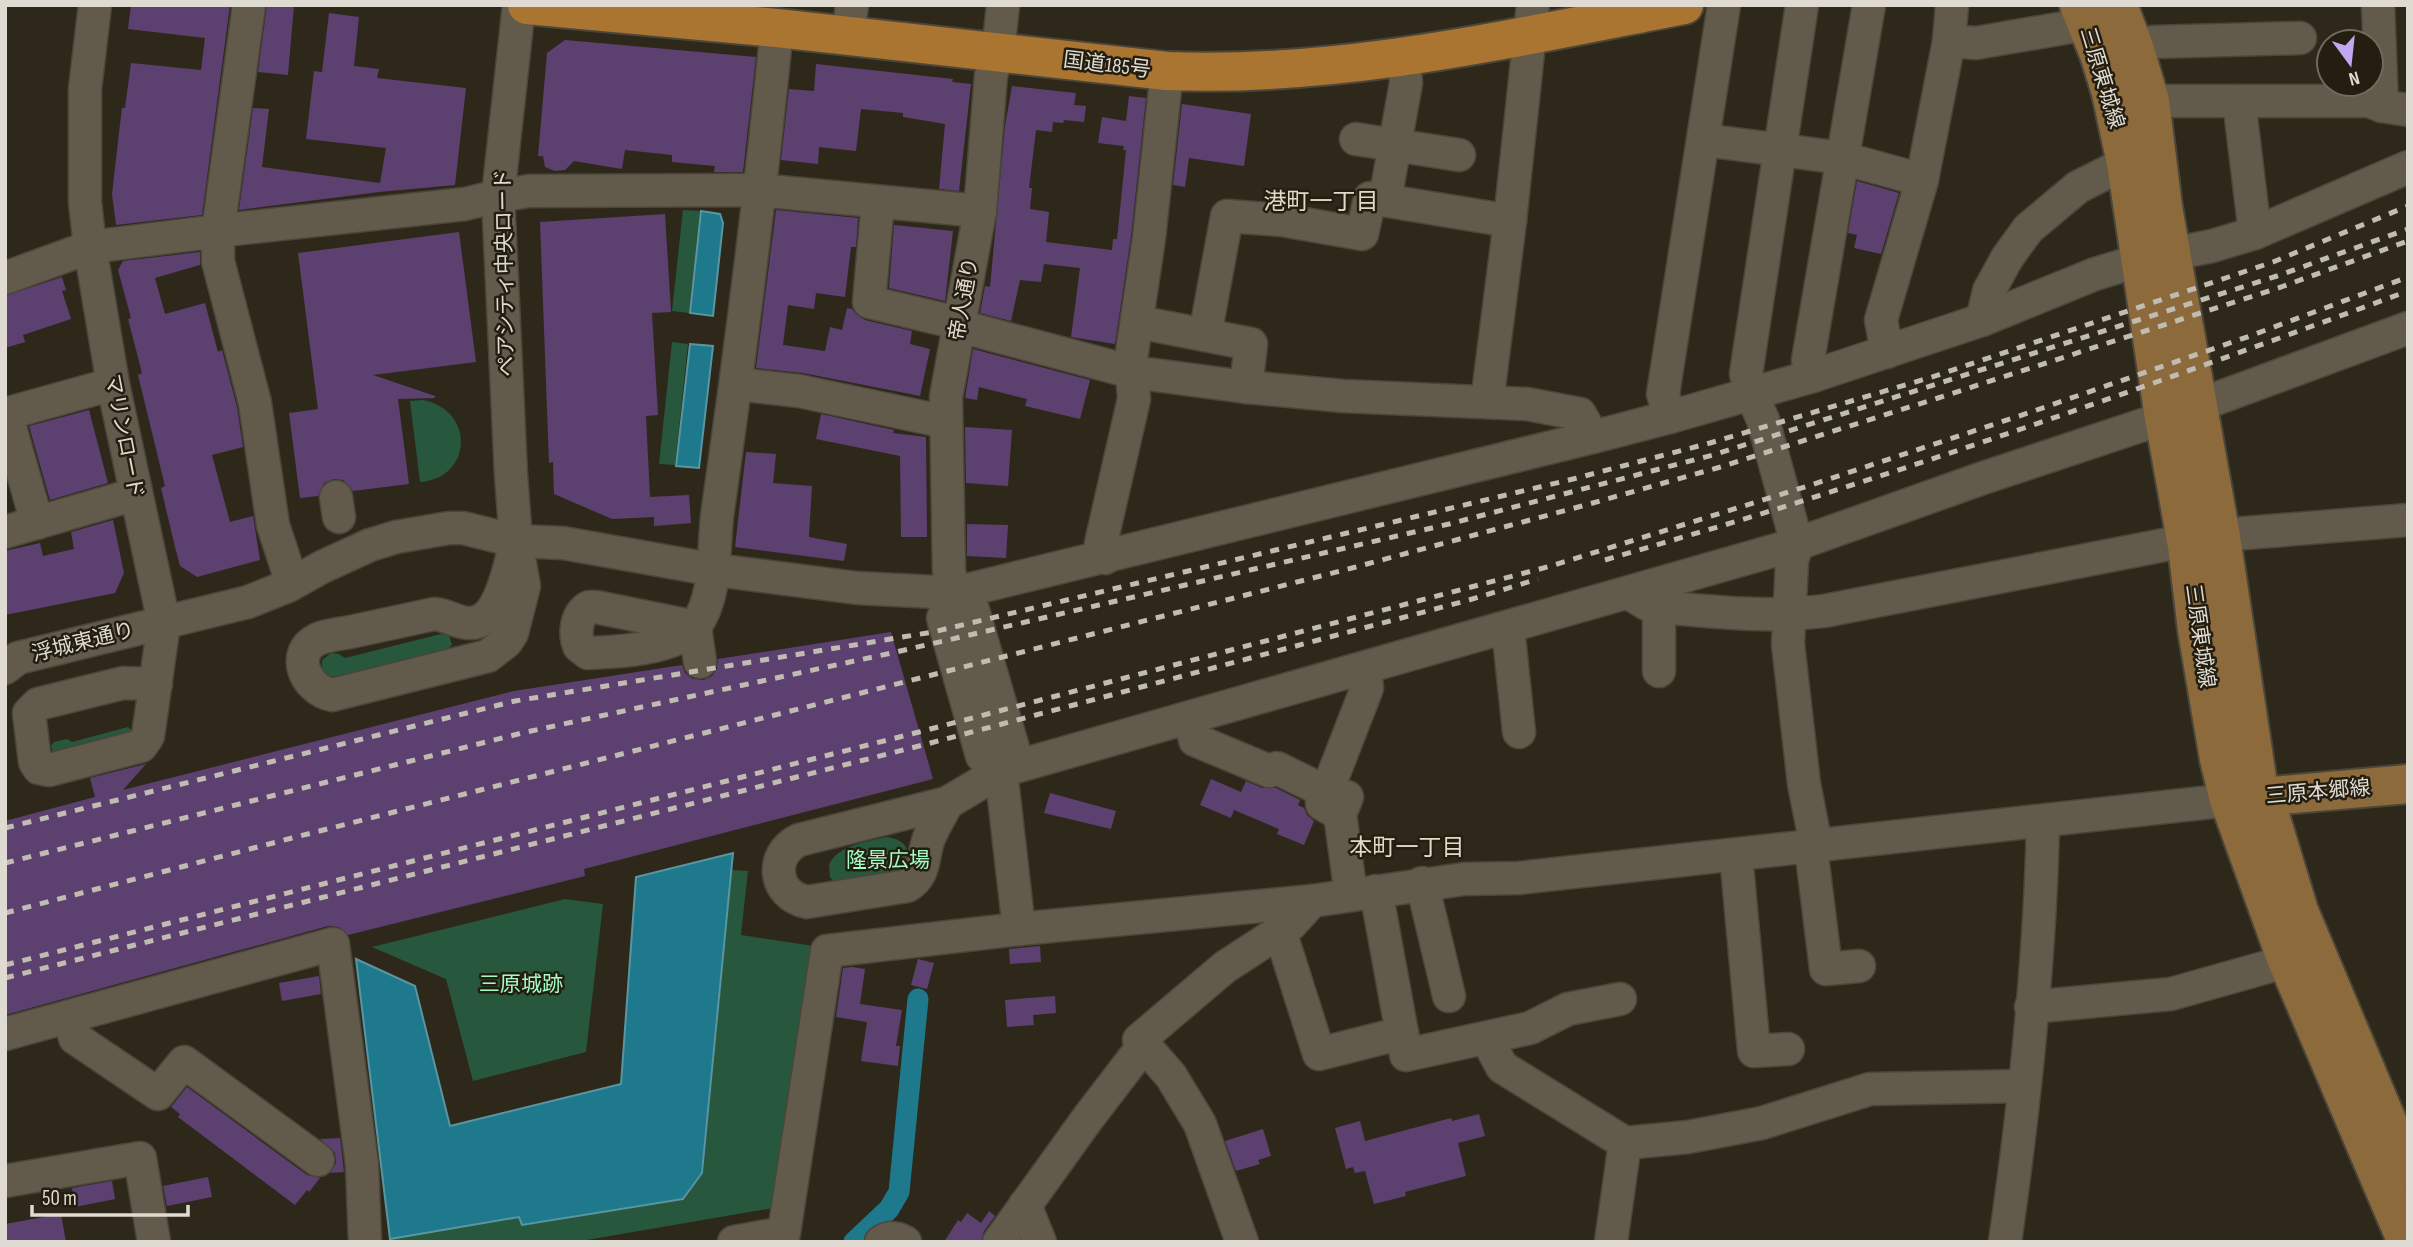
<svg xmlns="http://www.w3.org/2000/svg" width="2413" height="1247" font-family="'Sofia Sans Condensed','Noto Sans JP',sans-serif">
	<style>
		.green { fill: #27573c }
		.water { fill: #1f798c; stroke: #5996a1; stroke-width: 2 }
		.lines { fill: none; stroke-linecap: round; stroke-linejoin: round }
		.canal { stroke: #1f798c; stroke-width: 21 }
		.building { fill: #5c4070 }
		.minor-casing { stroke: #4a463a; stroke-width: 35 }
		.major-casing { stroke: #4a463a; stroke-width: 42 }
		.highway-casing { stroke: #4a463a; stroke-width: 42 }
		.minor { stroke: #625b4c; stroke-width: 32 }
		.major { stroke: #8d6a3c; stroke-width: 38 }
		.highway { stroke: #aa7431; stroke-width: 38 }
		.rail { stroke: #c0bcb2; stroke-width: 5; stroke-dasharray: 9 9; stroke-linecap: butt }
		.labels { text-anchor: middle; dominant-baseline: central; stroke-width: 5; stroke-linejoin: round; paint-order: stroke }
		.street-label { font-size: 21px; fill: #dfdbd2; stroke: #241e11 }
		.park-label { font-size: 21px; fill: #a2fcc5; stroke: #241e11 }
		.neighbourhood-label { font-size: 23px; fill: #e1d9c8; stroke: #241e11 }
	</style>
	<rect width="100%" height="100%" fill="#2e281b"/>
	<!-- green -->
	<g class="green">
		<path d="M683 210 700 211 689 313 672 311Z"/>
		<path d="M672 342 688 344 675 465 659 464Z"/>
		<path d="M423 400C475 410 473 478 420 482L410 401Z"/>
		<path d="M441 634 449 635 452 645 446 650 336 677 325 675 322 668V660L331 653 339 654 345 658Z"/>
		<path d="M128 727 134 732 53 753 51 746 54 742 67 739 72 742Z"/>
		<path d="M886 837C908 839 911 853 908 871L838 886 830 877 829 865C837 845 867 842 886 837Z"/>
		<path d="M732 870 748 871 741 935 814 946 779 1207 575 1242H390V1239L520 1217 523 1225 684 1200 703 1173Z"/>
		<path d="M565 899 603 904 586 1052 473 1081 446 979 372 947Z"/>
	</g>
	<!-- water -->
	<g class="water">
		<path d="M701 211 720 214 723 223 713 316 690 313Z"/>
		<path d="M690 344 713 346 699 468 676 466Z"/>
		<path d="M733 853 702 1173 683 1199 522 1225 519 1217 390 1239 356 959 415 986 450 1126 621 1084 636 877Z"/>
	</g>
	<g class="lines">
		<!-- canal -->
		<path class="canal" d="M854 1242 889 1209 899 1192 918 999"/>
	</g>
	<!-- building -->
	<g class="building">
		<path d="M131 5H230L202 215 116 225 112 194 120 124 122 108H125L131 63 201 70 205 38 128 29Z"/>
		<path d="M267 5H294L288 75 258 72Z"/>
		<path d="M329 13 359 17 354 66 379 69 377 78 466 88 455 185 379 192 239 210 253 108 269 109 262 167 380 183 386 148 306 139 314 71 322 72Z"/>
		<path d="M565 40 756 57 743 172H714L715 166 672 162V155L625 150 622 169 574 161 565 170 555 171 545 167 543 156H538L547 53Z"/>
		<path d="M816 64 953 79 952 82 971 84 959 191 939 189 945 124 903 117V113L861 109 856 151 819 147 818 164 781 160 789 89 814 91Z"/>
		<path d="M1012 86 1076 93 1074 105 1086 106 1084 122 1064 120 1063 123 1053 122 1052 132 1036 130 1029 188H1032L1030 209 1049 212 1046 242 1112 250 1113 239H1117L1126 150H1123L1124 146 1098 143 1102 117 1126 121 1129 96 1146 98 1131 236 1115 344 1071 337 1080 268 1044 264 1041 282 1020 280 1011 321 980 313 985 286 990 287 1005 126Z"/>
		<path d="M1182 104 1251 114 1244 166 1189 158 1185 187 1173 185Z"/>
		<path d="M1857 181 1899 193 1881 254 1854 248 1857 235 1848 233Z"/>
		<path d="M776 210 858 218 856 247H851L845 297 816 293 814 309 788 305 783 345 825 351 830 327 842 330 847 308 852 309 857 315 865 320 912 331 910 344 930 349 920 396 803 373 756 368Z"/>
		<path d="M665 214 671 312 652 313 658 415 646 416 650 497 689 495 691 523 654 526V517L612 519 554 494 553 462 549 463 540 222Z"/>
		<path d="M894 225 953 231 945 301 889 288Z"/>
		<path d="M459 232 476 362 373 375 435 396V398L398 399 409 484 353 491 343 480 334 479 324 483 318 496 300 498 289 413 318 409 298 253Z"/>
		<path d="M200 252V265L155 278 165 314 205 303 218 352 222 350 237 407 243 447 212 455 230 522 253 516 260 560 197 577 180 566 175 547 161 488 165 486 138 375 142 373 128 319 131 318 118 270 123 261Z"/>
		<path d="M62 277 66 290 62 291 71 319 23 335 25 342 5 348V296Z"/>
		<path d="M973 349 1090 380 1080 419 1025 406 1027 399 979 387 977 400 965 398Z"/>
		<path d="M89 410 108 483 50 500 29 426Z"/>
		<path d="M821 414 894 430 893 433 926 437 927 537H901L900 456 816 439Z"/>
		<path d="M965 427 1012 430 1008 486 966 483Z"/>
		<path d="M746 452 776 454 773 483 812 486 809 537 847 544 844 561 735 547Z"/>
		<path d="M113 520 124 573 115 593 5 615V551L40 543 43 556 74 549 71 532Z"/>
		<path d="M967 524 1008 525 1006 558 967 556Z"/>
		<path d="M891 632 933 779 584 869 585 876 348 935 339 927 328 926 5 1015V821L95 797 90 778 146 764 123 790 514 691 682 665 685 673 693 679 703 680 712 676 717 669 718 659Z"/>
		<path d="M1211 779 1241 792 1246 781 1262 788H1276L1300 800 1298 805 1304 808 1307 815 1314 821 1304 845 1277 834 1279 829 1234 810 1231 818 1200 805Z"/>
		<path d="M1050 793 1116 811 1111 829 1044 813Z"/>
		<path d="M1040 946 1041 962 1010 964 1009 949Z"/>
		<path d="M918 959 934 963 927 989 911 985Z"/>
		<path d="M852 967 865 969 860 1004 902 1010 896 1046H900L898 1066 861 1061 867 1022 836 1017 843 968Z"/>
		<path d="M319 976 321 994 282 1001 279 983Z"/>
		<path d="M1055 996 1056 1013 1033 1015 1034 1025 1007 1027 1005 1000Z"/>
		<path d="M187 1087 307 1175 320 1178 309 1192 307 1190 295 1205 178 1117 180 1114 171 1107Z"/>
		<path d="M1479 1114 1485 1136 1458 1143 1466 1176 1405 1192 1406 1196 1374 1204 1365 1171 1355 1173 1353 1167 1346 1169 1335 1128 1360 1121 1365 1141 1451 1118 1452 1121Z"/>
		<path d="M1263 1129 1271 1156 1258 1160 1260 1164 1236 1171 1225 1141Z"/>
		<path d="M340 1138 344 1172 330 1173 336 1163 335 1153 320 1139Z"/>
		<path d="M208 1177 212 1197 167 1206 163 1186Z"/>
		<path d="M112 1181 115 1199 75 1207 72 1188Z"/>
		<path d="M989 1211 995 1216 984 1231 981 1242H944L958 1220 961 1222 967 1213 981 1223Z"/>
		<path d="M61 1214 66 1242H5V1224Z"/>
	</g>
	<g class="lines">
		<defs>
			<g id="minor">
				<path d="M95 5 85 89V202L90 247 113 384 164 623 148 736 141 746 49 770 39 768 35 762 29 713 38 704 123 683 156 684"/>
				<path d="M249 5 218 231V261L255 403 273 525 292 583"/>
				<path d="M1802 5 1746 374 1751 393 1763 420 1797 544 1792 561 1788 644 1804 784 1816 845 1812 856 1826 969 1859 966"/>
				<path d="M2378 5 2382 106"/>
				<path d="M848 36 852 5"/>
				<path d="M1949 41 1976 43 2087 24"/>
				<path d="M2134 47 2153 42 2300 38"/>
				<path d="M2150 101H2369L2382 106 2408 110"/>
				<path d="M2239 101 2255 233"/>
				<path d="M1356 139 1459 155"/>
				<path d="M1704 140 1842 158 1922 180"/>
				<path d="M1385 200 1406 83 1404 57"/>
				<path d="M878 202 869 302 945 320 959 326 1132 372 1246 387 1343 396 1527 404 1580 414 1593 437"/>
				<path d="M5 278 90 247 243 228 465 204 498 196 529 191 758 190 980 211"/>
				<path d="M1982 320 1989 291 2007 258 2028 229 2078 187 2126 163"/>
				<path d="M1138 322 1251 344 1246 387"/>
				<path d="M1205 335 1227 216 1282 220 1362 234 1370 198 1510 221"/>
				<path d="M1887 352 1881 320 1922 180 1949 41 1952 5"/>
				<path d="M1813 376 1808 360 1869 5"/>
				<path d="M736 384 799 391 946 422"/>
				<path d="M1487 402 1510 221 1533 5"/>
				<path d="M6 413 37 523"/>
				<path d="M5 414 113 384"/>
				<path d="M1670 417 1663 394 1724 5"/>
				<path d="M336 497 339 517"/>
				<path d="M5 532 136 494"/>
				<path d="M516 541C510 564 501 622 471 623 459 624 448 615 434 614 406 620 378 626 350 632 340 634 327 635 318 639 290 652 304 689 332 695L488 656 506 642 512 633 524 586 516 541 511 475 498 196 519 5"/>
				<path d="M1105 558 1101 543 1134 399 1131 359 1149 238 1167 71"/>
				<path d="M955 593 949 572 946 397 980 211 991 75 998 52 1003 5"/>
				<path d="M955 593 973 610 1013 748 1001 771 1019 929"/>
				<path d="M955 593 943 618 982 756 1001 771"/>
				<path d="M1629 593 1647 604 1659 607C1715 612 1767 618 1824 611L2169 544 2187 546 2233 534 2408 520"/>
				<path d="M589 607H596L695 627C673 649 619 652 588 653L579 646C574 633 576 615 589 607Z"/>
				<path d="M1659 607V671"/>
				<path d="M1508 628 1519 732"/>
				<path d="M700 662 695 627C719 592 712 549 718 509 741 349 761 189 777 28"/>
				<path d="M5 668 18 658 248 602 288 586 322 567 370 545 396 537 449 528H463L516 541 563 543 715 570 857 588 955 593 1593 437 1670 417 1813 376 1982 320 2095 274 2141 260 2212 246 2255 233 2408 167"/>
				<path d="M1190 718 1195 740 1269 771 1277 768 1326 792"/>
				<path d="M1347 797 1340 814 1351 895"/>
				<path d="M947 803C941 815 934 826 929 838 922 857 926 875 907 886L807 902C773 895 769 855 799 840L947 803 1001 771 1797 544 1983 478 2164 418 2408 328"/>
				<path d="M1340 814 1322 804 1367 688 1365 668"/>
				<path d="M1736 855 1754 1051 1788 1049"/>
				<path d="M1422 883 1449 996"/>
				<path d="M1376 891 1402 1033"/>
				<path d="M1280 931 1319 1054 1402 1033 1406 1055 1530 1028 1568 1009 1620 999"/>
				<path d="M2031 1007 2171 994 2274 965 2286 958"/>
				<path d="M69 1017 75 1038 158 1094 184 1062 318 1160"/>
				<path d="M5 1034 333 944 362 1165 365 1242"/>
				<path d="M1487 1039 1502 1067 1625 1143 1688 1137 1762 1123 1870 1089 2024 1086"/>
				<path d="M1144 1045 1171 1076 1200 1124 1242 1242"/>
				<path d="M5 1181 140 1158 154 1242"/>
				<path d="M1025 1205 1040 1242"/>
				<path d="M734 1242 784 1233 827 951 1019 929 1312 901 1464 879 1519 878 2229 800"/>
				<path d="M881 1242C889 1236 896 1237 905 1242"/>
				<path d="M999 1242 1088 1118 1144 1045 1139 1040 1225 967 1291 924 1312 901"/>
				<path d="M1611 1242 1625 1143"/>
				<path d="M2005 1242C2025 1103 2040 962 2043 822"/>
			</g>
			<g id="major">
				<path d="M2079 5 2099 54 2111 93 2126 163 2164 418 2187 546 2197 630 2219 759 2229 800 2286 958 2407 1242"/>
				<path d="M2118 5 2134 47 2150 101 2163 207 2221 537 2260 798 2272 822 2299 911 2408 1171"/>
				<path d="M2238 799 2408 784"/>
			</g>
			<path id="highway" d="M527 5 777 28 1167 71C1341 78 1513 38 1684 5"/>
		</defs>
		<!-- minor casing -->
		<use href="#minor" class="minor-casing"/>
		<!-- major casing -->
		<use href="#major" class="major-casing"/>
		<!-- highway casing -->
		<use href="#highway" class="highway-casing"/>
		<!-- minor -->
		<use href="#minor" class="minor"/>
		<!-- major -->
		<use href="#major" class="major"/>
		<!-- highway -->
		<use href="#highway" class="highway"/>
		<!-- rail -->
		<g class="rail">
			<path d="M1605 560C1676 539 1747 519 1818 496 2016 433 2213 363 2408 291"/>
			<path d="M5 828 515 701 933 632 1573 479 1710 443 1932 377 2273 262 2408 206"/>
			<path d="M5 863 522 733 896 652 1315 555 1449 524 1713 455 2277 276 2408 229"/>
			<path d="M5 913 292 838 1352 568 1582 506 1717 468 1938 398 2281 287 2408 241"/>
			<path d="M5 965 919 732 1551 566 1811 485 2028 413 2250 336 2408 277"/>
			<path d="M5 978 923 745 1469 600 1538 579"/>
		</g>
	</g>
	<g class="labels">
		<!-- street labels -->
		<g class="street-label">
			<text transform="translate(1107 65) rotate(7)">国道185号</text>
			<text transform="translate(2102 78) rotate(73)">三原東城線</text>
			<text transform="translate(505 273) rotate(-91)">ペアシティ中央ロード</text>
			<text transform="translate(964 299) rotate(-80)">帝人通り</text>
			<text transform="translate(124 436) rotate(79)">マリンロード</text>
			<text transform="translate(2200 636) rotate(82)">三原東城線</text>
			<text transform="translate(83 642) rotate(-14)">浮城東通り</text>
			<text transform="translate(2318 792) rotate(-5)">三原本郷線</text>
		</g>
		<!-- park labels -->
		<g class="park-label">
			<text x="888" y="860">隆景広場</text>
			<text x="521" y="984">三原城跡</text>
		</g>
		<!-- neighbourhood labels -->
		<g class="neighbourhood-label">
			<text x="1321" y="202">港町一丁目</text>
			<text x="1407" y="848">本町一丁目</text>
		</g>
	</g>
	<!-- border -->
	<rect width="2413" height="1247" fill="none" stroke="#dfdbd2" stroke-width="14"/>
	<!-- north arrow -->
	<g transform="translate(2350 63) rotate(165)"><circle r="33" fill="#241e11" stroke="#6f6a5e" stroke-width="2"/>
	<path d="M0-5L12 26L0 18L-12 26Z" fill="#c2a7f2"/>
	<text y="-10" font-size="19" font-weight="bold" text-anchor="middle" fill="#dfdbd2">N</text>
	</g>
	<!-- scale -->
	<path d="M32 1205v10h156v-10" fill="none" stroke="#dfdbd2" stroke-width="3.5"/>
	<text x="42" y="1205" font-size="21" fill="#dfdbd2" stroke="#241e11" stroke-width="5" paint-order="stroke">50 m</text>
</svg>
